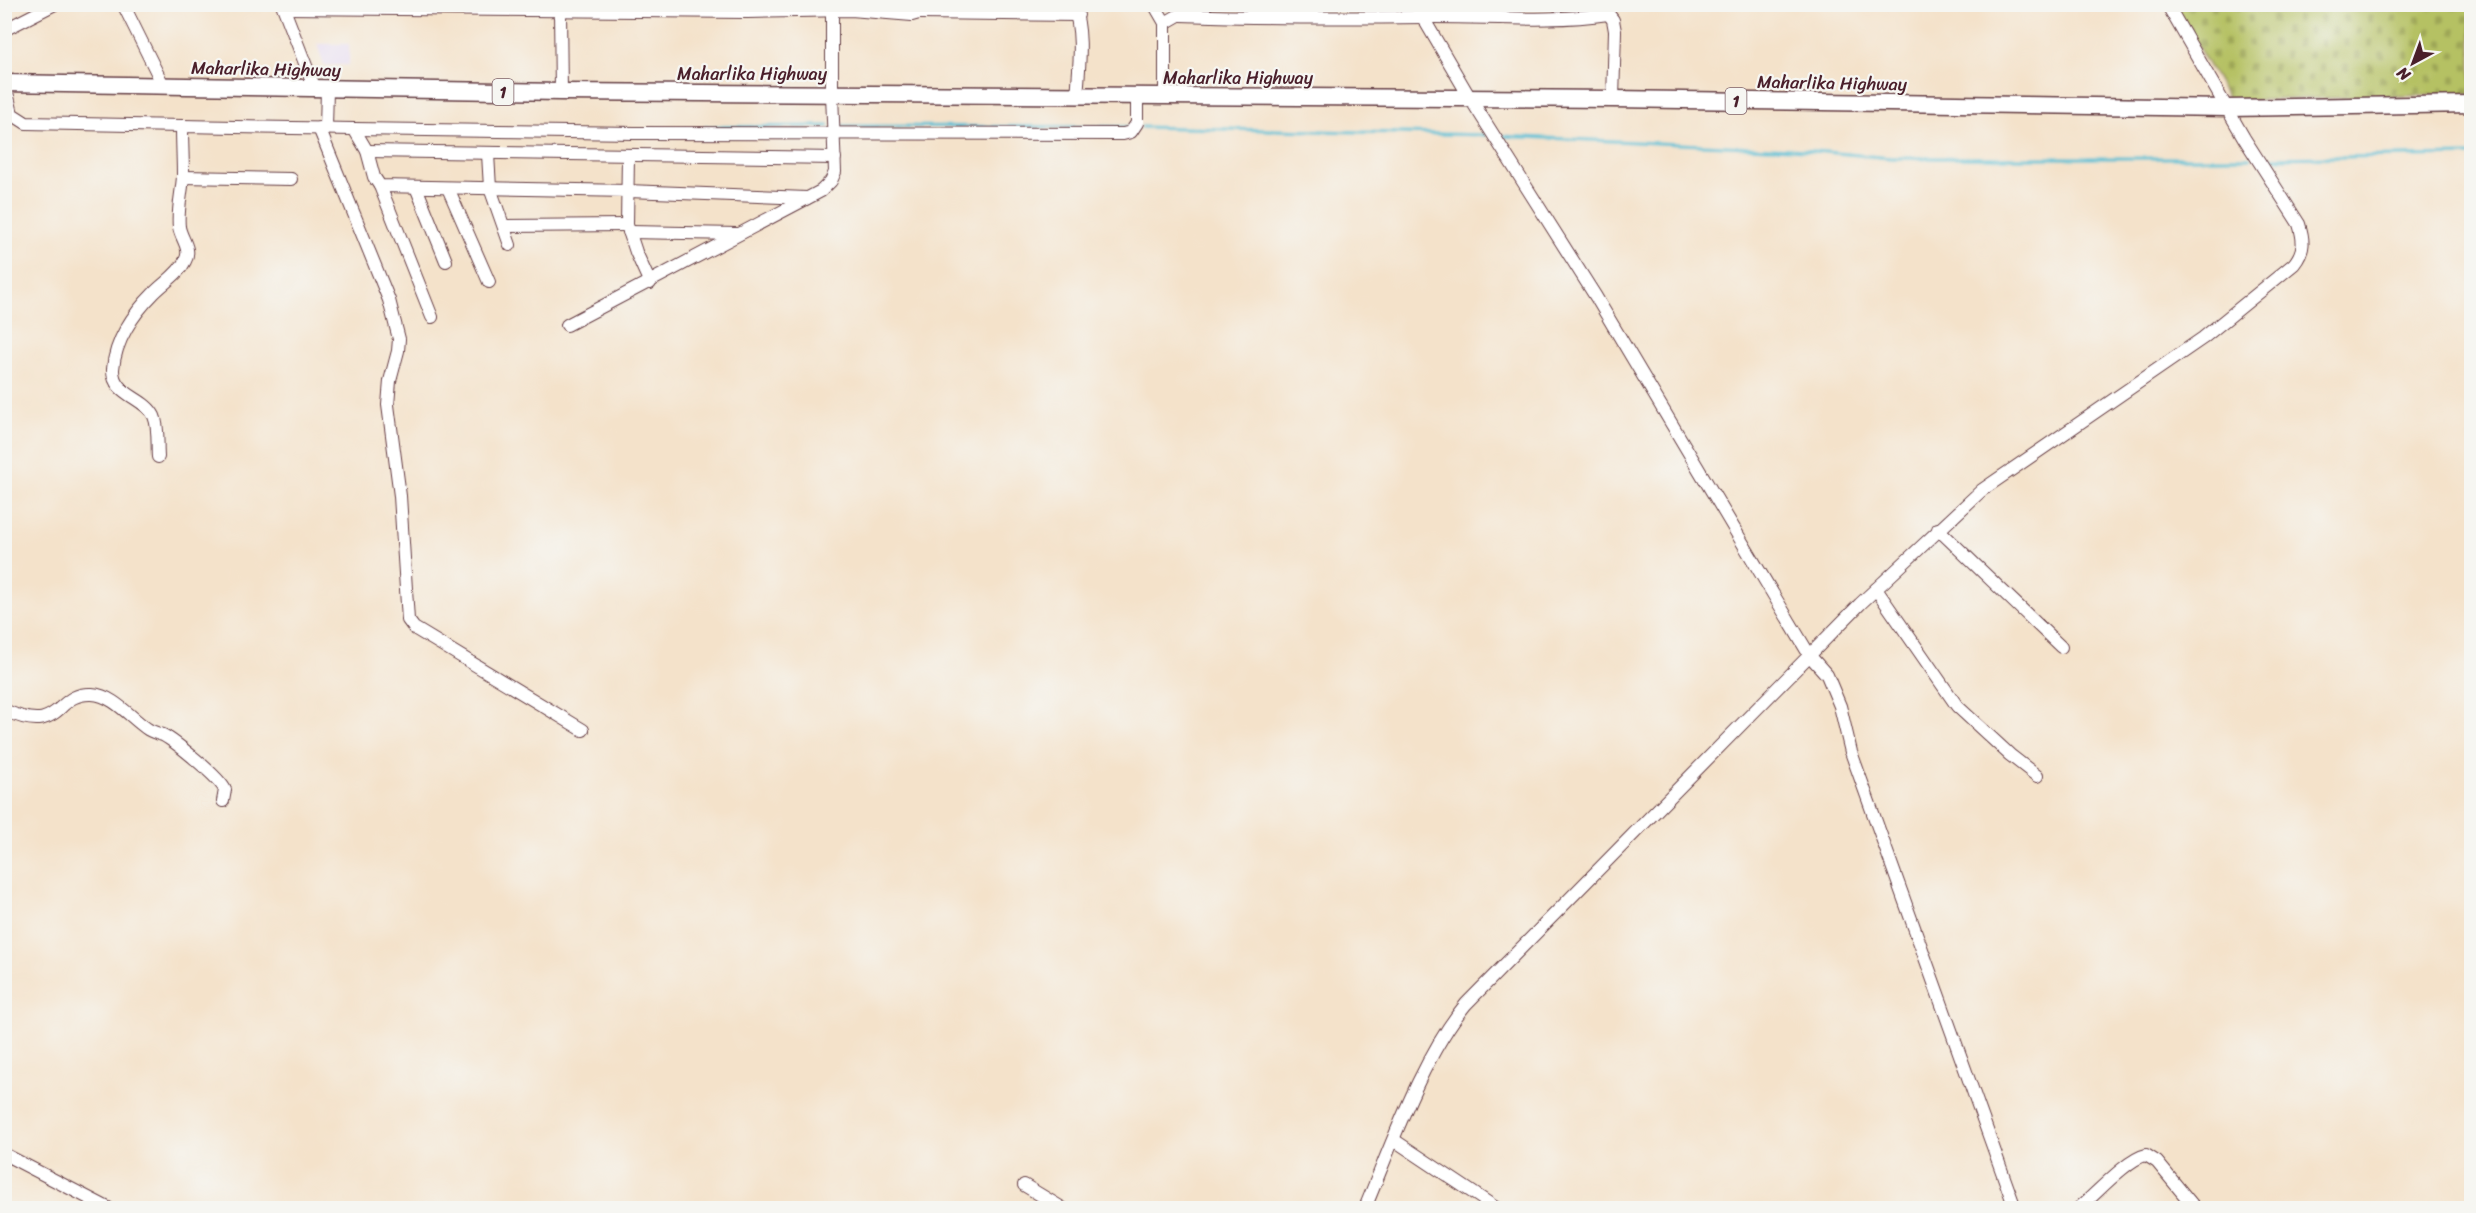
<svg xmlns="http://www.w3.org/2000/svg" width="2476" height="1213" font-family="Sriracha,sans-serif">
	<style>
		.built { fill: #e3d3f3 }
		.cemetery { fill: url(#cemetery-stones); stroke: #807047; stroke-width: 1.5 }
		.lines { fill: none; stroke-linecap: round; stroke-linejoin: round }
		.stream { stroke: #57bed4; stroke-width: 3 }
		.minor-casing { stroke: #643c43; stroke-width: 14 }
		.highway-casing { stroke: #643c43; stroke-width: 19 }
		.minor { stroke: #fff; stroke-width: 12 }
		.highway { stroke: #fff; stroke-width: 16 }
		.labels { text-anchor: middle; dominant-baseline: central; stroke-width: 4.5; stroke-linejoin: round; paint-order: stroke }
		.shield { fill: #f6f6f2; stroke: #7e6067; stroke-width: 1.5 }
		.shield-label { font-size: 16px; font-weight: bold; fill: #4a1f2b }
		.street-label { font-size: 18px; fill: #4a1f2b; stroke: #f6f6f2 }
	</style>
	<defs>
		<pattern id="cemetery-stones" width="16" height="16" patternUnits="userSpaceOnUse" patternTransform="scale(1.5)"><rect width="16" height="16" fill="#b5c163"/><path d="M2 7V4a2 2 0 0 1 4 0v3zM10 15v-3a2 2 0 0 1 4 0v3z" fill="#9da556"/></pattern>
	</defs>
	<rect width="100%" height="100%" fill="#f6f6f2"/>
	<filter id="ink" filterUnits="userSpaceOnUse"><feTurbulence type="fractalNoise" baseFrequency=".0167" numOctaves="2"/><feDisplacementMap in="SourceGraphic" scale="12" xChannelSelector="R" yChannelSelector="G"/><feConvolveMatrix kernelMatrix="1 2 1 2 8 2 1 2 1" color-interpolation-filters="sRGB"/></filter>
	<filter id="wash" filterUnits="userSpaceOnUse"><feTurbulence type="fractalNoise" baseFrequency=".008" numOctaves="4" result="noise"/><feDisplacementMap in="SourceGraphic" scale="24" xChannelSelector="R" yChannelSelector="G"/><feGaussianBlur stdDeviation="1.35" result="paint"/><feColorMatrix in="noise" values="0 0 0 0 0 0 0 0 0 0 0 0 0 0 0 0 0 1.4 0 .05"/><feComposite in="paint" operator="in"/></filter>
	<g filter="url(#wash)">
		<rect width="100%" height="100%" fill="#f4e2ca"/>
		<!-- built -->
		<path class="built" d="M317 44H349V65H324Z"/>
		<!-- cemetery -->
		<path class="cemetery" d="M2174 5H2471V94L2229 101Z"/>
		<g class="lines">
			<!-- stream -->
			<g class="stream">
				<path d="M842 126 1128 127"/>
				<path d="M706 127 828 126"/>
				<path d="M1142 127 1485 135"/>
				<path d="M1500 136 1792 149 1891 158H2251"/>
				<path d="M2264 158 2472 155"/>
			</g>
		</g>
	</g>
	<g filter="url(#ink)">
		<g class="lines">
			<defs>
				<g id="minor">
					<path d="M123 4 164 87"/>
					<path d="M282 4 315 89"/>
					<path d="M557 4 560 11 561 92"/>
					<path d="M1073 4C1084 33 1079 67 1077 97"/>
					<path d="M1154 4 1165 23V98"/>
					<path d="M1415 4 1470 98 1596 297 1810 656 1827 675 1840 706 1851 752 2015 1208"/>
					<path d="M1601 4 1613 20 1615 31 1613 99"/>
					<path d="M284 8 747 12 851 10 912 15 919 13 922 4"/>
					<path d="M919 13 1078 15"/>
					<path d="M1181 15C1263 18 1343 18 1425 17 1485 16 1548 23 1608 14"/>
					<path d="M1165 23 1198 4"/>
					<path d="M4 30 55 4"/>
					<path d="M4 79 12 114 26 123 182 126"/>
					<path d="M319 128 389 300 399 339 398 351 390 381 388 405 400 496 408 620 414 628 583 730"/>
					<path d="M326 128 327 89"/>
					<path d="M354 129 634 133 1123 134 1131 132 1137 123V97"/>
					<path d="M367 151 835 158"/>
					<path d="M488 154 490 188 510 245"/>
					<path d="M628 155 627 225 636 252 650 283"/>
					<path d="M183 177 291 179"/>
					<path d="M380 186 432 317"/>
					<path d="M416 187 446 261"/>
					<path d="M448 188 489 282"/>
					<path d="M504 226 627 225"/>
					<path d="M629 232 738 234"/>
					<path d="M567 325 821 191 831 181 835 172 832 94V4"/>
					<path d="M158 457C157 445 159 427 154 416 145 397 112 395 113 369 115 341 133 314 153 294 163 283 178 275 185 261 192 249 181 239 179 227 177 210 182 193 183 176 183 160 182 143 182 126L354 129 367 151 374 177 380 186 628 191 807 198"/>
					<path d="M1938 529 2061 647"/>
					<path d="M1876 589 1957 706 2010 755 2037 776"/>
					<path d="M4 710C64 738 53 692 92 694 113 695 130 717 146 728 151 732 157 733 163 735 176 742 220 778 225 790L223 801"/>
					<path d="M1394 1140 1496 1208"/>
					<path d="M4 1154 108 1208"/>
					<path d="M1024 1185 1062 1208"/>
					<path d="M1365 1208C1392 1144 1422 1057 1466 1004L1860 604 1982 490 2203 338 2294 264C2305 250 2304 240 2299 224L2244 138 2167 4"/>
					<path d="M2079 1208C2095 1195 2127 1159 2146 1155L2157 1162 2195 1208"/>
				</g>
				<path id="highway" d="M4 83 561 92 1613 99 2227 108 2472 104"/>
			</defs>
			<!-- minor casing -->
			<use href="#minor" class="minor-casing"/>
			<!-- highway casing -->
			<use href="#highway" class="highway-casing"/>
			<!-- minor -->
			<use href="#minor" class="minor"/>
			<!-- highway -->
			<use href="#highway" class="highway"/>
		</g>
	</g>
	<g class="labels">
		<!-- shield labels -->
		<g class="shield">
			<rect x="492.5" y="79" width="21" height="26" rx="4.5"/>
			<rect x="1725.5" y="88" width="21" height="26" rx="4.5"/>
		</g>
		<g class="shield-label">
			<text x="503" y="92">1</text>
			<text x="1736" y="101">1</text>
		</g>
		<!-- street labels -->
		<g class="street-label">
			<text transform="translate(266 69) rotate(1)">Maharlika Highway</text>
			<text x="752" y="74">Maharlika Highway</text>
			<text x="1238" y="78">Maharlika Highway</text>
			<text transform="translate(1832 83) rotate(1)">Maharlika Highway</text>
		</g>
	</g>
	<!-- margin -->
	<rect width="2476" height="1213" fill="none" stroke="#f6f6f2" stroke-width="24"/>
	<!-- north arrow -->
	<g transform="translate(2413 63) rotate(221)" stroke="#f6f6f2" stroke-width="4.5" paint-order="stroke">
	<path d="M0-4.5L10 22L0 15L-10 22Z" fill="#4a1f2b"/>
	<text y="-9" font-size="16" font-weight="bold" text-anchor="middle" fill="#4a1f2b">N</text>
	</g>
</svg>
